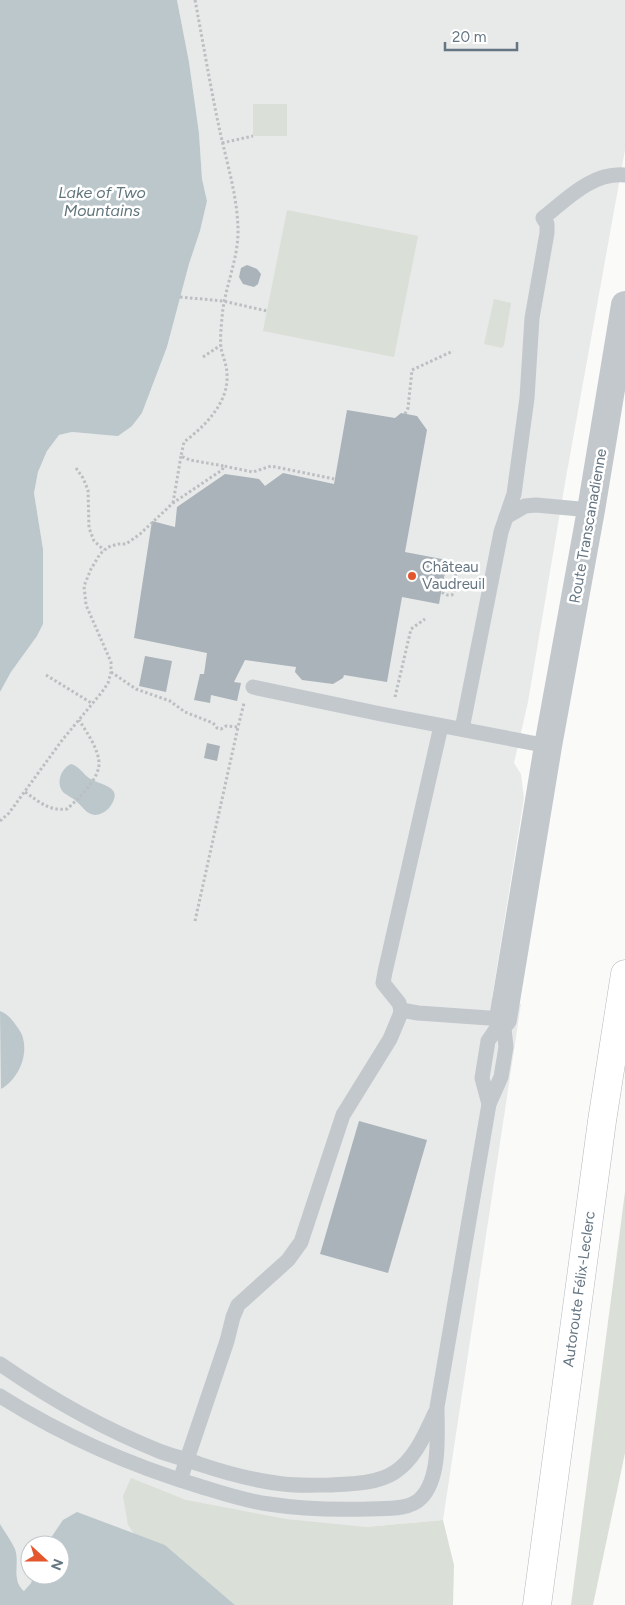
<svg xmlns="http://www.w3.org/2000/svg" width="625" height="1605" font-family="Figtree,sans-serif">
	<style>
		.built { fill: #e8e9e9 }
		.green { fill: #dadfd7 }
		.water { fill: #bbc7cb }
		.building { fill: #aab3b9 }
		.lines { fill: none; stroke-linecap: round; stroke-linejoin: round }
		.highway-casing { stroke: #b4b9bd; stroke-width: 29 }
		.path { stroke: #bbbfc2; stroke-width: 3; stroke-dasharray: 2.5 2.5; stroke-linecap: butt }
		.lane { stroke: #c3c8cc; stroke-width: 15 }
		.street { stroke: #c3c8cc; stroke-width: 28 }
		.highway { stroke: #fff; stroke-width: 28 }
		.poi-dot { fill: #e4572e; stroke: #fff; stroke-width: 2 }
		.labels { text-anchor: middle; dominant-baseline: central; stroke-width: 5; stroke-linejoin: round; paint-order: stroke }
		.street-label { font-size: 15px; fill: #657683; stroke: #fff }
		.poi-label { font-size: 15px; fill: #657683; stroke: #fff; text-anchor: start }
		.water-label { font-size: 16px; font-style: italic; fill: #60757c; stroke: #fff }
	</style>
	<rect width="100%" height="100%" fill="#fafaf8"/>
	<!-- built -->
	<path class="built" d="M177 0H625V150L565 483 528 702 514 763 521 774 524 798 492 998 521 1004 443 1520 365 1527 235 1605 165 1545 118 1529 51 1537 46 1545H30V1575H34L31 1583 24 1591 20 1588 17 1579 15 1550 0 1524V692L11 672 37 636 43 624V549L34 493 38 472 47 451 59 435 72 432 99 434 132 426 142 413 167 347 189 264 200 231 207 201 202 179 199 133 189 62Z"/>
	<!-- green -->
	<g class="green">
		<rect x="253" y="104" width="34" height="32"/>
		<path d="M287 210 418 236 394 357 263 331Z"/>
		<path d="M494 299 511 303 504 345 502 348 484 344Z"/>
		<path d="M625 1192V1453L593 1605H571Z"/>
		<path d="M131 1478 186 1500 286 1519 365 1527 443 1520 454 1565 453 1605H235L165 1545 135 1535 128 1525 123 1496Z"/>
	</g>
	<!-- water -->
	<g class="water">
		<path d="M0 0H177L189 62 199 133 202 179 207 201 200 231 189 264 167 347 142 413 132 426 118 436 72 432 59 435 47 451 38 472 34 493 43 549V624L37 636 11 672 0 692Z"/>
		<path d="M71 764C79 766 83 774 89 778 101 786 126 786 109 808 105 812 100 815 95 815 86 814 83 807 77 802 73 798 68 796 64 793 55 784 61 768 71 764Z"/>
		<path d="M0 1011C7 1014 11 1018 15 1024 18 1028 22 1033 23 1038 28 1057 18 1079 1 1089Z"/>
		<path d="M77 1512 165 1545 235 1605H0V1524C5 1532 11 1541 15 1549 20 1563 11 1580 24 1591L31 1583 34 1575H60V1545H46L63 1520Z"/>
	</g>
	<!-- building -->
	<g class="building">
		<path d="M247 265 257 269 261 274 258 284 254 287 243 284 239 277 241 268Z"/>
		<path d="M347 410 395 418 401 413 417 416 427 430 405 552 447 560 439 604 402 597 387 682 344 675 343 678 333 684 302 680 295 672 296 667 245 660 234 682 241 683 237 701 211 695 210 703 194 700 200 674H204L207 653 134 638 152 521 175 527 177 507 225 474 259 479 265 486 283 473 334 484Z"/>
		<path d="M145 656 172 661 166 692 139 686Z"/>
		<path d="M207 743 220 746 217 761 204 758Z"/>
		<path d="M359 1121 427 1140 388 1273 320 1254Z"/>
	</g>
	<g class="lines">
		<defs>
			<path id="highway" d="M537 1605 602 1121 625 974"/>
		</defs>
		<!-- highway casing -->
		<use href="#highway" class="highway-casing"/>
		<!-- path -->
		<g class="path">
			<path d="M195 0C203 42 210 85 219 127 226 160 237 194 238 228 239 259 224 288 222 318 221 328 220 339 221 348 223 357 227 366 227 374 229 403 204 427 184 442L181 456 190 460 224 466"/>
			<path d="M222 143 253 136"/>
			<path d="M180 297 223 301 267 311"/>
			<path d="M203 357 221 345"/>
			<path d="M405 414 408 408 412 370 453 351"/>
			<path d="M76 468 83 478 88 490 89 528 94 541 104 550"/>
			<path d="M173 503 181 456"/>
			<path d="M458 585 452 595H447L441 592 444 572C455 570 457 575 458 585H465"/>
			<path d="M111 672 136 689 170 701 185 712 213 723 217 728 221 729 226 726 238 727 244 703"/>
			<path d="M46 675 93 704"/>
			<path d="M395 697 411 629 425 619"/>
			<path d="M25 792C40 802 48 811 67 809 78 799 99 779 99 764 99 749 87 733 79 720"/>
			<path d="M0 821 9 813 63 739 102 692 108 683 111 672V662L86 605 84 586 91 569 100 554 108 547 118 544H126L140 534 173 503 222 470 224 466 253 472 271 466 334 479"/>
			<path d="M195 921 238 727"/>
		</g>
		<!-- lane -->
		<g class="lane">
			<path d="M506 517 525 506 536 505 591 510"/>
			<path d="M253 687 381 714 548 746"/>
			<path d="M462 729 501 532 514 494 527 398 532 318 547 233V224L543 218C567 199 592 172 625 175"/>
			<path d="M401 1010 418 1013 503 1019"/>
			<path d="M489 1104 482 1078 488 1041 503 1019"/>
			<path d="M0 1364C49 1398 104 1429 159 1451 172 1456 186 1459 199 1464 226 1473 255 1481 283 1484 299 1486 314 1485 329 1485 350 1484 377 1484 395 1472 415 1459 425 1434 435 1413"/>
			<path d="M0 1396C62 1435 129 1465 199 1486 222 1493 245 1501 269 1504 301 1509 334 1510 367 1509 383 1508 409 1511 421 1498 441 1478 437 1433 437 1407L489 1104 501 1077 506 1047 503 1019"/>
			<path d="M180 1480 227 1341 233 1317 238 1305 288 1260 301 1242 343 1115 390 1039 400 1015 401 1010 399 1003 383 983 385 972 441 726"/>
		</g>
		<!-- street -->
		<path class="street" d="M503 1019 548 746 591 510 625 305"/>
		<!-- highway -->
		<use href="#highway" class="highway"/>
	</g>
	<!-- markers -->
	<circle class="poi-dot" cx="412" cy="576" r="5"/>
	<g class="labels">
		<!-- street labels -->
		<g class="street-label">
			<text transform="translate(588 526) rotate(-80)">Route Transcanadienne</text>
			<text transform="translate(579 1289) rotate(-82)">Autoroute Félix-Leclerc</text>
		</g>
		<!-- poi labels -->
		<g class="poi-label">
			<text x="422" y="567">Château<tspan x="422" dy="17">Vaudreuil</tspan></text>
		</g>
		<!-- water labels -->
		<g class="water-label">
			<text x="102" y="192">Lake of Two<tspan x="102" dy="18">Mountains</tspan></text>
		</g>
	</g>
	<!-- north arrow -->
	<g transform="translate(45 1560) rotate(111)"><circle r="24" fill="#ffffff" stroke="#c1c8cd"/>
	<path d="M0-4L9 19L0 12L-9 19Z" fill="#e4572e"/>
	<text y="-8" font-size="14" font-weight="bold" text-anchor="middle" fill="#657683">N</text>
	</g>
	<!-- scale -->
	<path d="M445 42v8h72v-8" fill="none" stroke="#657683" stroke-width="2.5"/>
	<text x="452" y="42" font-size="15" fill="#657683" stroke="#ffffff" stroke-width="4" paint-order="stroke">20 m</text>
</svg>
